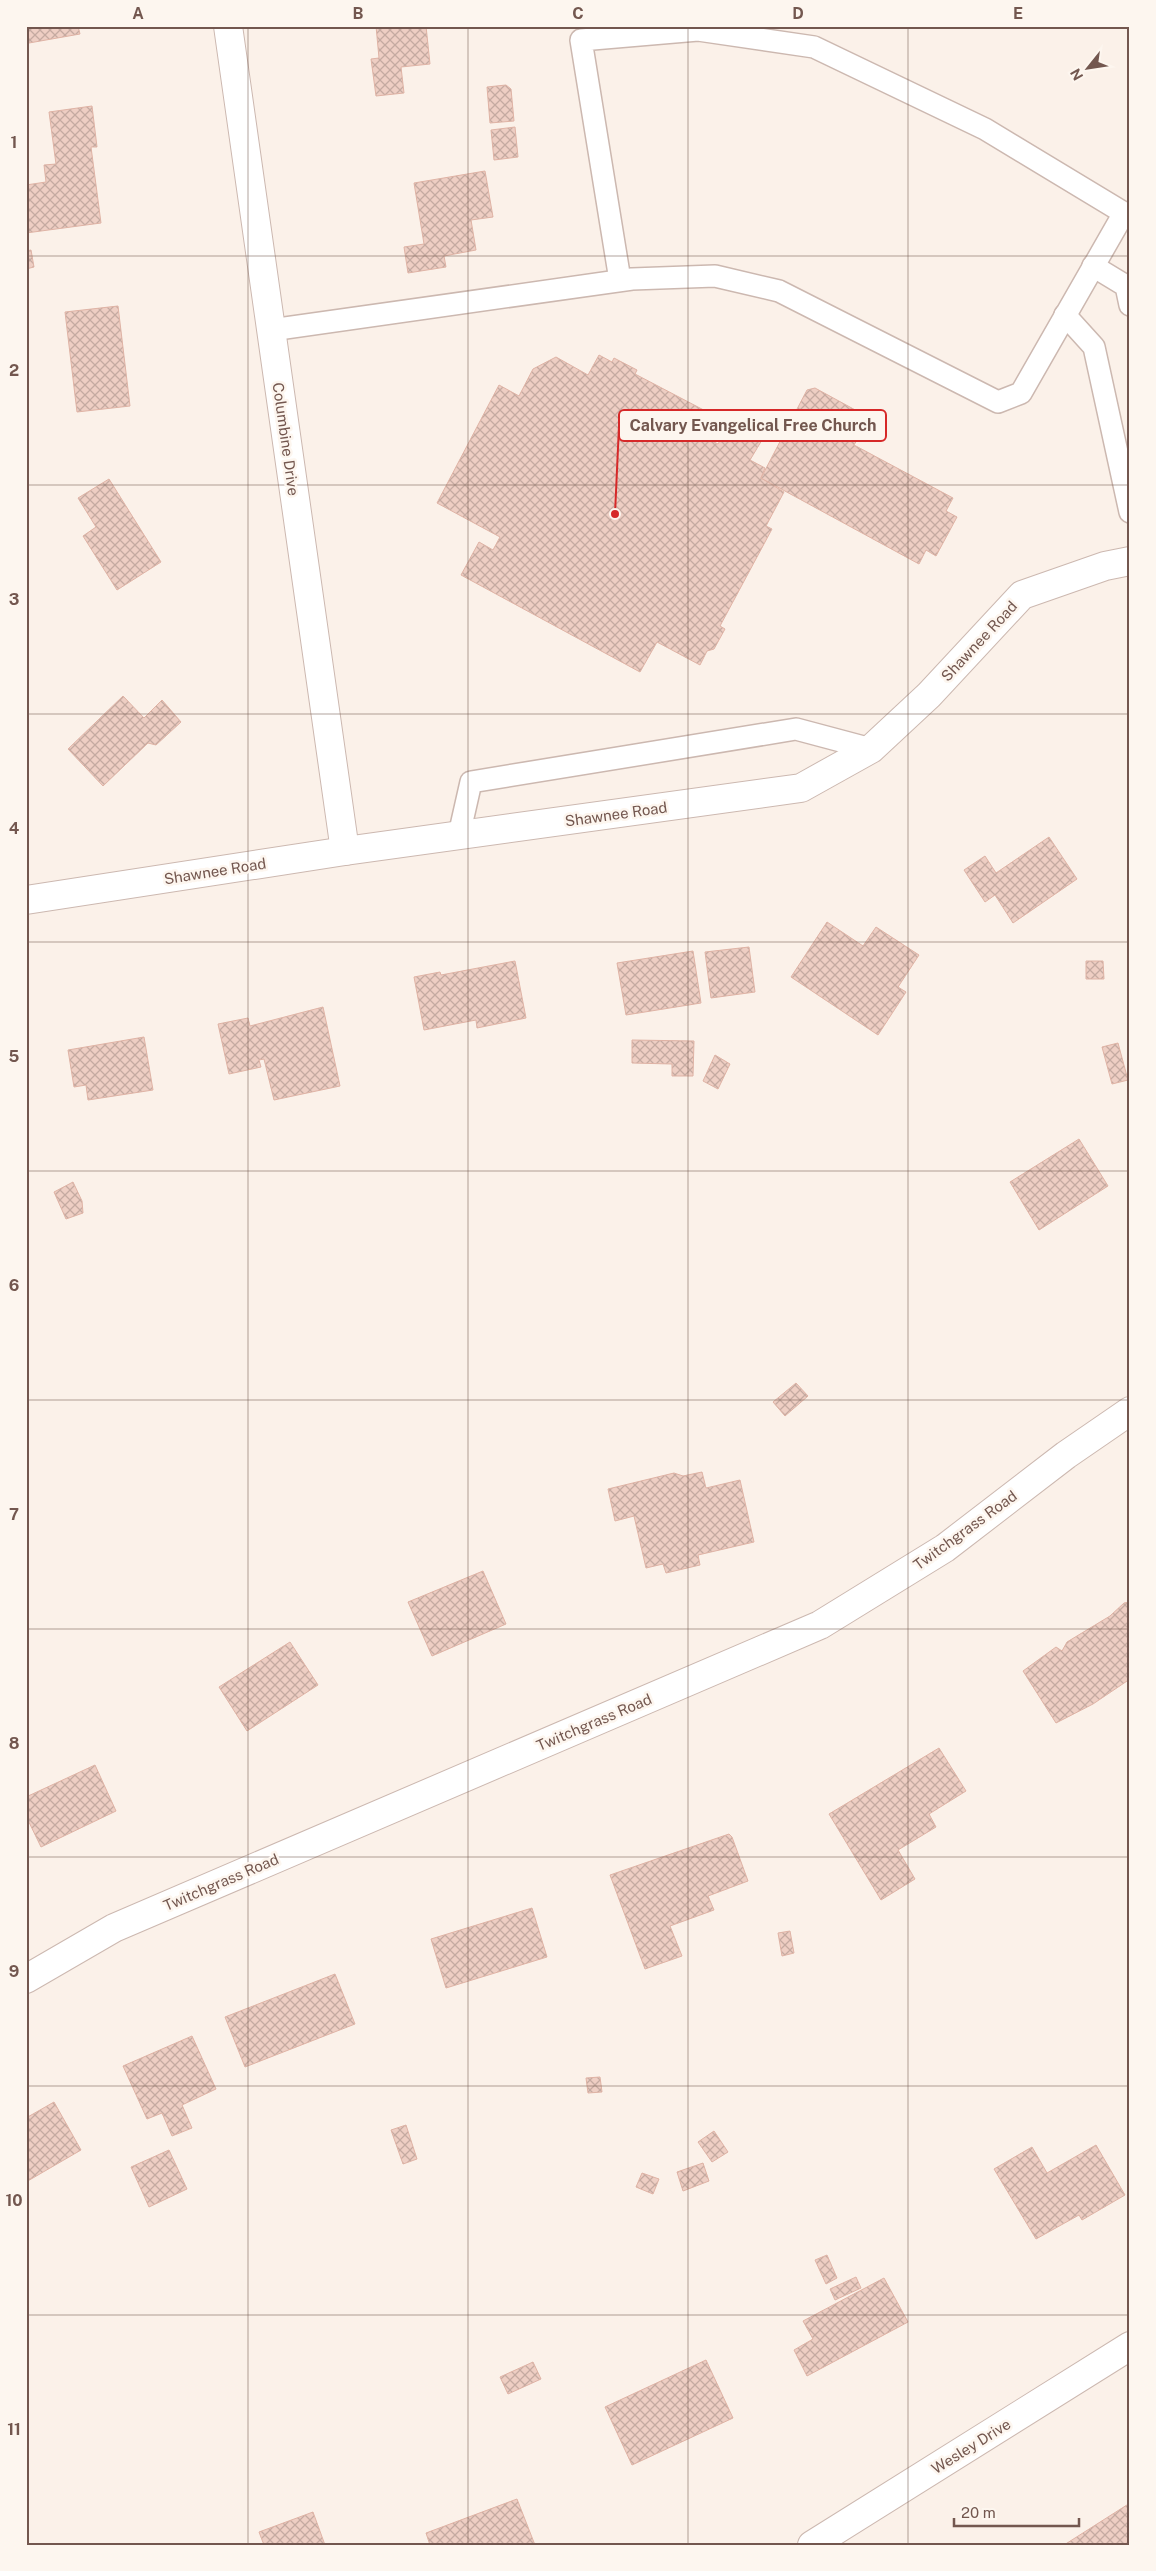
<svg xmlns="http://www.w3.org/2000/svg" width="1156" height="2571" font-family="'Public Sans',sans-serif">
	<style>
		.building { fill: url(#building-cross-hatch); stroke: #dfb3a5 }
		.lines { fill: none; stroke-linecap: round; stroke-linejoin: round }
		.service-casing { stroke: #ccb8b0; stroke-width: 24 }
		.minor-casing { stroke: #ccb8b0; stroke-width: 30 }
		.service { stroke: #fff; stroke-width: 21 }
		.minor { stroke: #fff; stroke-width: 28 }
		.grid { fill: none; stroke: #73574f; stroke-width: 1; stroke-opacity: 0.55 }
		.labels { text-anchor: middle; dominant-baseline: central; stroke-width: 5; stroke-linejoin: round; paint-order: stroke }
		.street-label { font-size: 15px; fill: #73574f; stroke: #fdf6ef }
		.leader { fill: none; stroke: #d62828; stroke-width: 2 }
		.callout-dot { fill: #d62828; stroke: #fdf6ef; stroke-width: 2 }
		.callout { fill: #fdf6ef; stroke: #d62828; stroke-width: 2 }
		.callout-label { font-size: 16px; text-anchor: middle; font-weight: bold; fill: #73574f }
		.neatline { fill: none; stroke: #73574f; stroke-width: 2 }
		.grid-label { font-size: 16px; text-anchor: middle; font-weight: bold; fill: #73574f }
	</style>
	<defs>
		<pattern id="building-cross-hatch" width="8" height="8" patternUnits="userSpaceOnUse" patternTransform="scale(1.25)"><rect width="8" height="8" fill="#eecec3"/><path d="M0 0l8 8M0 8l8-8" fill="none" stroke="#c5aaa1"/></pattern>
	</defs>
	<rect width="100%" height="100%" fill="#fbf1e9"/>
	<!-- building -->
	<g class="building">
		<path d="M27 26H78L80 34 29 43Z"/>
		<path d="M376 26H426L430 64 401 67 404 93 376 96 371 59 379 58Z"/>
		<path d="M506 85 511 89 514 121 490 123 487 87Z"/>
		<path d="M92 106 97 147H91L101 223 26 233V185L46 182 44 165 56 164 49 112Z"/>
		<path d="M515 127 518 157 494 160 491 130Z"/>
		<path d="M485 171 493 217 471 220 476 250 444 256 446 267 408 273 404 247 424 244 414 183Z"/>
		<path d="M31 250 34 267 26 269V251Z"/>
		<path d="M118 306 130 406 77 412 65 312Z"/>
		<path d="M599 355 612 362 614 358 637 370 635 374 717 417 706 438 718 444 730 423 762 440 750 460 765 468 761 478 784 492 766 526 772 529 720 626 725 629 714 649 707 651 700 665 657 642 640 672 461 575 479 542 493 550 500 537 437 503 499 385 519 396 533 369 556 357 588 375Z"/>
		<path d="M815 388 870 418 854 445 953 498 946 511 957 517 936 556 926 550 919 564 761 478 807 390Z"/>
		<path d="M109 479 161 562 117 590 83 536 96 527 78 498Z"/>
		<path d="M123 696 144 718 162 700 181 722 156 745 148 743 103 786 68 749Z"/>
		<path d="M1049 837 1077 879 1013 923 995 895 985 902 964 870 985 856 996 873Z"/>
		<path d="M827 922 863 946 876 927 919 955 898 987 906 992 878 1035 791 977Z"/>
		<path d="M749 947 755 992 711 998 705 952Z"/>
		<path d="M693 951 701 1003 626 1015 617 963Z"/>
		<path d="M515 961 526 1018 477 1028 476 1020 424 1030 414 977 440 972 441 975Z"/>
		<path d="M1086 961H1103L1104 979H1086Z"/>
		<path d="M323 1007 340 1086 274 1100 264 1059 259 1060 261 1067 229 1074 218 1024 248 1018 250 1026Z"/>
		<path d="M144 1037 153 1090 88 1100 86 1085 74 1087 68 1050Z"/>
		<path d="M632 1040 694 1041 693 1076H672V1064L632 1063Z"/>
		<path d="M1118 1043 1128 1080 1112 1084 1102 1047Z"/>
		<path d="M715 1055 730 1064 718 1089 703 1081Z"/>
		<path d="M1079 1139 1108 1186 1039 1230 1010 1182Z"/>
		<path d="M73 1182 82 1201 83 1213 66 1219 54 1192Z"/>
		<path d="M796 1383 808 1396 785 1416 773 1402Z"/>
		<path d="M702 1472 706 1488 740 1480 754 1542 698 1555 700 1565 666 1573 663 1564 646 1568 634 1516 615 1521 608 1489 674 1473 683 1476Z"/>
		<path d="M483 1571 506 1624 432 1656 408 1602Z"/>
		<path d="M1130 1602V1679L1093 1704 1056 1723 1023 1671 1056 1647 1062 1651 1067 1642 1110 1616 1124 1603Z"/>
		<path d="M290 1642 318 1685 247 1731 219 1687Z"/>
		<path d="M939 1748 966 1791 929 1814 936 1827 898 1850 915 1879 881 1900 829 1814Z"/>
		<path d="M95 1765 116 1811 41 1847 26 1816V1797Z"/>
		<path d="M729 1834 732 1837 748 1881 708 1896 714 1910 670 1926 682 1956 645 1969 610 1875Z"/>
		<path d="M532 1908 547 1957 446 1988 431 1939Z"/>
		<path d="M790 1931 794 1953 782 1956 778 1933Z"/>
		<path d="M335 1974 355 2024 245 2067 225 2017Z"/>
		<path d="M192 2036 216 2089 182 2105 192 2128 172 2136 162 2113 147 2119 123 2066Z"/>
		<path d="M600 2077 602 2092 588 2093 586 2078Z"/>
		<path d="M54 2102 81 2150 26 2182V2118Z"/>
		<path d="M406 2125 417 2159 403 2164 391 2130Z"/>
		<path d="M714 2131 728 2152 712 2162 698 2142Z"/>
		<path d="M1096 2145 1125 2195 1082 2220 1079 2215 1036 2239 994 2169 1032 2147 1047 2173Z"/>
		<path d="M169 2150 187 2189 149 2207 131 2167Z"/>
		<path d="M703 2163 709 2181 683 2191 677 2172Z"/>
		<path d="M642 2173 659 2179 653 2194 636 2187Z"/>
		<path d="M827 2255 837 2278 826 2284 815 2260Z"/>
		<path d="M856 2277 861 2288 835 2300 830 2289Z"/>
		<path d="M884 2278 908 2322 807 2376 794 2350 813 2339 803 2321Z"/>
		<path d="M706 2360 733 2418 632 2465 605 2407Z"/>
		<path d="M533 2362 541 2379 508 2394 500 2377Z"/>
		<path d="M517 2499 535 2545H430L426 2533Z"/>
		<path d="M1130 2503V2545H1064Z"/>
		<path d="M313 2512 325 2545H264L259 2532Z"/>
	</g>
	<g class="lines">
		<defs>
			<g id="service">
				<path d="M1093 266 1126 286 1130 305"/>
				<path d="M1065 315 1094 347 1130 512"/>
				<path d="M271 330 632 279 715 276 779 291 998 402 1021 393 1124 213 985 129 814 47 698 30 581 40 620 280"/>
				<path d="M459 835 471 782 796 729 871 749"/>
			</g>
			<g id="minor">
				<path d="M228 26 345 851"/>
				<path d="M26 900 345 851 801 788 871 749 929 695 1022 595 1105 566 1130 561"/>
				<path d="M26 1979 114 1928 820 1625 945 1548 1066 1455 1130 1411"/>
				<path d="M812 2545 1130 2346"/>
			</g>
		</defs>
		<!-- service casing -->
		<use href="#service" class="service-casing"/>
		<!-- minor casing -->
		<use href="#minor" class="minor-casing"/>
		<!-- service -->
		<use href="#service" class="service"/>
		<!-- minor -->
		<use href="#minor" class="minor"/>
	</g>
	<!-- grid -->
	<path class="grid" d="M248 26V2545M468 26V2545M688 26V2545M908 26V2545M26 256H1130M26 485H1130M26 714H1130M26 942H1130M26 1171H1130M26 1400H1130M26 1629H1130M26 1857H1130M26 2086H1130M26 2315H1130"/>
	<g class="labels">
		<!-- street labels -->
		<g class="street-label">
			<text transform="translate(286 439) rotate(82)">Columbine Drive</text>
			<text transform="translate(979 641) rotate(-47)">Shawnee Road</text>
			<text transform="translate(616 814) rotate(-8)">Shawnee Road</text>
			<text transform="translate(215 871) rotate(-9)">Shawnee Road</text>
			<text transform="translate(965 1530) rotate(-36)">Twitchgrass Road</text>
			<text transform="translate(594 1722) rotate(-23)">Twitchgrass Road</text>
			<text transform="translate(221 1882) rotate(-23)">Twitchgrass Road</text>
			<text transform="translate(971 2446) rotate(-32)">Wesley Drive</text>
		</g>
	</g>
	<!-- callouts -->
	<path class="leader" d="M615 514L619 426"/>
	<circle class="callout-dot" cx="615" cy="514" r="5"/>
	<rect class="callout" x="619" y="410" width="267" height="31" rx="5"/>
	<g class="callout-label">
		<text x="753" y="431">Calvary Evangelical Free Church</text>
	</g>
	<!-- border -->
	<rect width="1156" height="2571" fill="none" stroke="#fdf6ef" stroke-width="55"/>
	<!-- north arrow -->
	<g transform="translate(1088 68) rotate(240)" stroke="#fdf6ef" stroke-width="4" paint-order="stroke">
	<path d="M0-4L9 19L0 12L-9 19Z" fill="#73574f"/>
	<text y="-8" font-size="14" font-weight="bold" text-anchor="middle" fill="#73574f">N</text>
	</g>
	<!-- scale -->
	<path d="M954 2518v8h125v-8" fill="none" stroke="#73574f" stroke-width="2.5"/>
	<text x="961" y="2518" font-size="15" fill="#73574f" stroke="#fdf6ef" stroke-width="4" paint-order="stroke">20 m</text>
	<rect x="28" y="28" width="1100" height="2516" class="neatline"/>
	<g class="grid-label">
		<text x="138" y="19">A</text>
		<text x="358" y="19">B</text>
		<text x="578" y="19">C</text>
		<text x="798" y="19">D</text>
		<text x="1018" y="19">E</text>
		<text x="14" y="148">1</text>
		<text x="14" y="376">2</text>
		<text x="14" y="605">3</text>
		<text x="14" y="834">4</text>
		<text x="14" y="1062">5</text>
		<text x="14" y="1291">6</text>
		<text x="14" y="1520">7</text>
		<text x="14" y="1749">8</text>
		<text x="14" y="1977">9</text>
		<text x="14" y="2206">10</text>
		<text x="14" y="2435">11</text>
	</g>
</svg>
